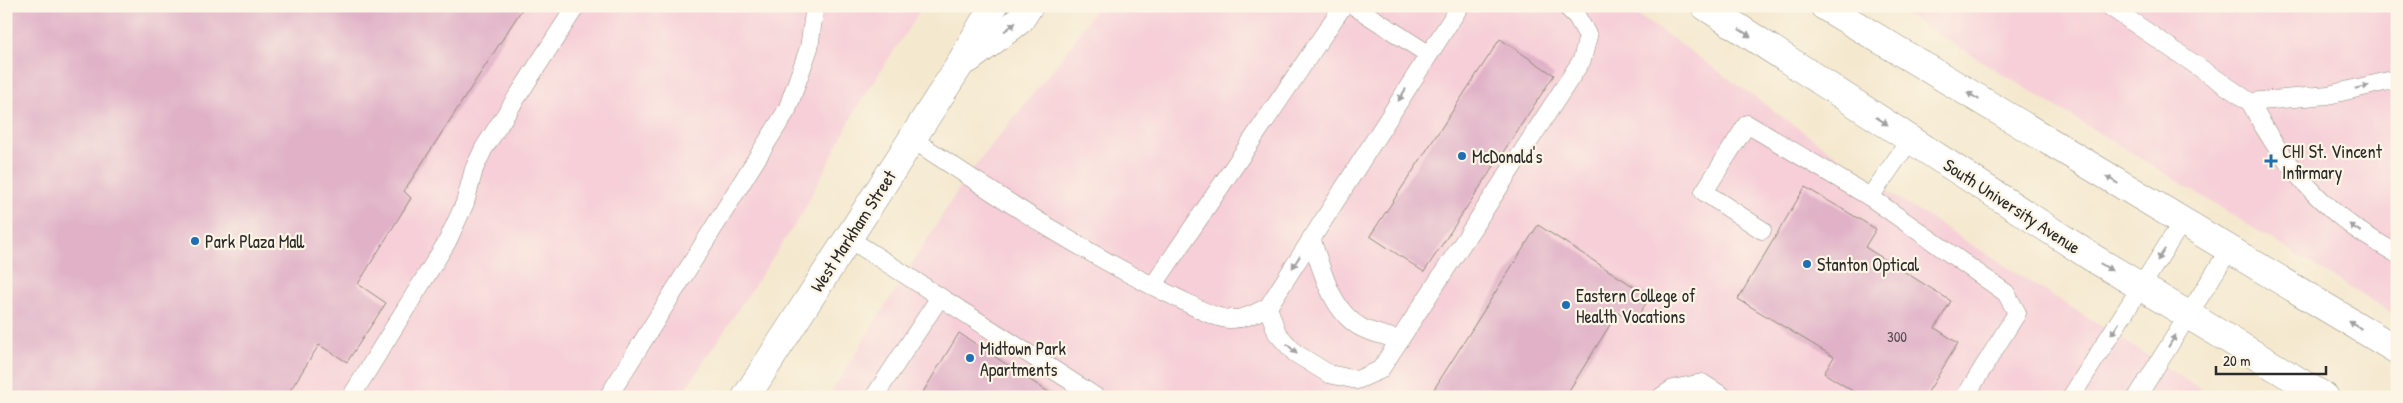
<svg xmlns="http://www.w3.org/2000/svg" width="2403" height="403" font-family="'Patrick Hand',sans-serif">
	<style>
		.built { fill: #f6cfd8 }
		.building { fill: #e0b1c7 }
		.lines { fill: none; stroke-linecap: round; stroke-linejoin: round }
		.lane-casing { stroke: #908a7c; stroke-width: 19 }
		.secondary-casing { stroke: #908a7c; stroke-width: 29 }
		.lane { stroke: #fff; stroke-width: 18 }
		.secondary { stroke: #fff; stroke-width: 28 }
		.oneway { fill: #a0a0a0 }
		.poi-dot { fill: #1f6fb2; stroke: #fcf5e5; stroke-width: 2 }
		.labels { text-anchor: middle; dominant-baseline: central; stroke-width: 4.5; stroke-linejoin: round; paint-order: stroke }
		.number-label { font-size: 15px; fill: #584c52 }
		.poi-label { font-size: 18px; fill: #2b2b2b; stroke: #fcf5e5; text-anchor: start }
		.street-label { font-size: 18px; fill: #2b2b2b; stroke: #fcf5e5 }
	</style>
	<rect width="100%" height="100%" fill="#fcf5e5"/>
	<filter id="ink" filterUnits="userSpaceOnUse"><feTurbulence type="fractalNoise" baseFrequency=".02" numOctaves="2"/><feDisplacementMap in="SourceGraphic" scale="10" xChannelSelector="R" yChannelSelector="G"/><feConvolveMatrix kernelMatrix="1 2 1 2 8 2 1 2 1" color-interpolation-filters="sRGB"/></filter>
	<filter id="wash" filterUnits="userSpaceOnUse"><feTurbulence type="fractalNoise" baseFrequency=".0096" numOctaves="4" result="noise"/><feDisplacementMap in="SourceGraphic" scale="20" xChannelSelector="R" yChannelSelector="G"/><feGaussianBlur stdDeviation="1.12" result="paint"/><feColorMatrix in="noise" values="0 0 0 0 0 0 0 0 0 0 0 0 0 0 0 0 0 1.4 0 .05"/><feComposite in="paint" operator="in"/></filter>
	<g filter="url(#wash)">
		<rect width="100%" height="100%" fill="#f4e8ce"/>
		<!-- built -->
		<g class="built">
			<path d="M6 6H923L856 109 802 214 680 397H6Z"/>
			<path d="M1097 6H1623L1672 38 1882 188 2213 397H828L967 176 1069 49Z"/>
			<path d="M1892 6H2397V316Z"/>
		</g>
		<g id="blocks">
			<!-- building -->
			<g class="building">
				<path d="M6 6H524L404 191 411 198 358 284 386 303 347 362 319 345 286 397H6Z"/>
				<path d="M1500 39 1554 75 1424 272 1370 236Z"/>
				<path d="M1805 187 1876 229 1865 247 1951 301 1935 328 1958 343 1925 397H1862L1824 373 1834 357 1738 299Z"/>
				<path d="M1538 225 1650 297 1634 322 1618 312 1565 397H1429Z"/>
				<path d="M959 333 1056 397H920Z"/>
			</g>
		</g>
	</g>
	<g filter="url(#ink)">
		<use href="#blocks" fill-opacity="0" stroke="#908a7c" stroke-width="1"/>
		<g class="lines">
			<defs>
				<g id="lane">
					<path d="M1354 6 1428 54"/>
					<path d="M2109 6 2250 102 2328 95 2397 79"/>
					<path d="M2250 102C2274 149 2306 191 2348 223 2363 235 2381 244 2397 254"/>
					<path d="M912 139C997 195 1081 252 1173 296 1190 304 1210 317 1229 319 1244 320 1255 313 1268 307L1460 6"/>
					<path d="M1910 140 1870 197 2006 293 2017 313 1965 397"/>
					<path d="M1762 230 1704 192 1747 124 1870 197"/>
					<path d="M848 238 1096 397"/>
					<path d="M1311 238C1322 269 1331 312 1362 328 1374 334 1388 336 1400 340"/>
					<path d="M1153 286 1343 6"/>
					<path d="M1268 307 1277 333 1295 353 1329 374 1357 380 1380 370 1582 60 1588 36 1577 17 1566 6"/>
					<path d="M351 397 447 242 465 203 474 169 484 148 576 6"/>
					<path d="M608 397 787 110 809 48 815 6"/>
					<path d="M874 397 940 297"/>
					<path d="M1661 397 1673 389 1702 383 1724 397"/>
					<path d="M2071 397 2182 222"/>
					<path d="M2137 397 2229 250"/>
				</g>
				<g id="secondary">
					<path d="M1705 6 2093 258 2325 397"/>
					<path d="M1824 6 2397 350"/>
					<path d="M969 59 1020 20 1029 6"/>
					<path d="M746 397 959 66 993 6"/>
				</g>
			</defs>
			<!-- lane casing -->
			<use href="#lane" class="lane-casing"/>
			<!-- secondary casing -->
			<use href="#secondary" class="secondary-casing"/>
			<!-- lane -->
			<use href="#lane" class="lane"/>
			<!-- secondary -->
			<use href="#secondary" class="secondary"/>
		</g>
		<!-- one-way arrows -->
		<defs><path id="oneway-solid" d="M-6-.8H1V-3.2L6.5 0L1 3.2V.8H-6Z" transform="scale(1.25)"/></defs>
		<g class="oneway">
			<use href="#oneway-solid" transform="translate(1010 27) rotate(-37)"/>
			<use href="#oneway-solid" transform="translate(1745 33) rotate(33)"/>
			<use href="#oneway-solid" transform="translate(2362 87) rotate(-13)"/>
			<use href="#oneway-solid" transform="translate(1402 95) rotate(122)"/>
			<use href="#oneway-solid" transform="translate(1973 96) rotate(-149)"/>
			<use href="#oneway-solid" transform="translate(1882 121) rotate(33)"/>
			<use href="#oneway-solid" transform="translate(2112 180) rotate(-149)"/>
			<use href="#oneway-solid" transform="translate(2355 228) rotate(-147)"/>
			<use href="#oneway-solid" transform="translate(2161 255) rotate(123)"/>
			<use href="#oneway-solid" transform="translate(1296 262) rotate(122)"/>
			<use href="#oneway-solid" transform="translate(2106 267) rotate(32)"/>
			<use href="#oneway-solid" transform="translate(2355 325) rotate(-149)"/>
			<use href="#oneway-solid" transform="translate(2115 329) rotate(123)"/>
			<use href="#oneway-solid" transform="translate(2172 341) rotate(-58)"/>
			<use href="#oneway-solid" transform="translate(1292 349) rotate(45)"/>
		</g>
	</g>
	<!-- markers -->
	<g class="poi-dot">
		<circle cx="1462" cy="156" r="5"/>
		<path d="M2268.5 153.5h5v5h5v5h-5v5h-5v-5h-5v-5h5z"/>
		<circle cx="195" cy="241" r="5"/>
		<circle cx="1807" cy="264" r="5"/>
		<circle cx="1566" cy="305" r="5"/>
		<circle cx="970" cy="358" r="5"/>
	</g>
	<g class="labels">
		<!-- number labels -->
		<g class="number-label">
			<text x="1897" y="336">300</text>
		</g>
		<!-- poi labels -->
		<g class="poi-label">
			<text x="2282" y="151">CHI St. Vincent<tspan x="2282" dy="21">Infirmary</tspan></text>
			<text x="1472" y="156">McDonald's</text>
			<text x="205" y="241">Park Plaza Mall</text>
			<text x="1817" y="264">Stanton Optical</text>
			<text x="1576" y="295">Eastern College of<tspan x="1576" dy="21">Health Vocations</tspan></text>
			<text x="980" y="348">Midtown Park<tspan x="980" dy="21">Apartments</tspan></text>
		</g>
		<!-- street labels -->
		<g class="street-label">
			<text transform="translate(2012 206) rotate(33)">South University Avenue</text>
			<text transform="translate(853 231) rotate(-57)">West Markham Street</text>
		</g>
	</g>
	<!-- margin -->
	<rect width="2403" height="403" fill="none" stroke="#fcf5e5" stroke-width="25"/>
	<!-- scale -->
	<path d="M2216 366v8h110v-8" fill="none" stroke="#2b2b2b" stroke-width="2.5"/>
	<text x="2223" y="366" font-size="15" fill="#2b2b2b" stroke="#fcf5e5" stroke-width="4" paint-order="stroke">20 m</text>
</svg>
